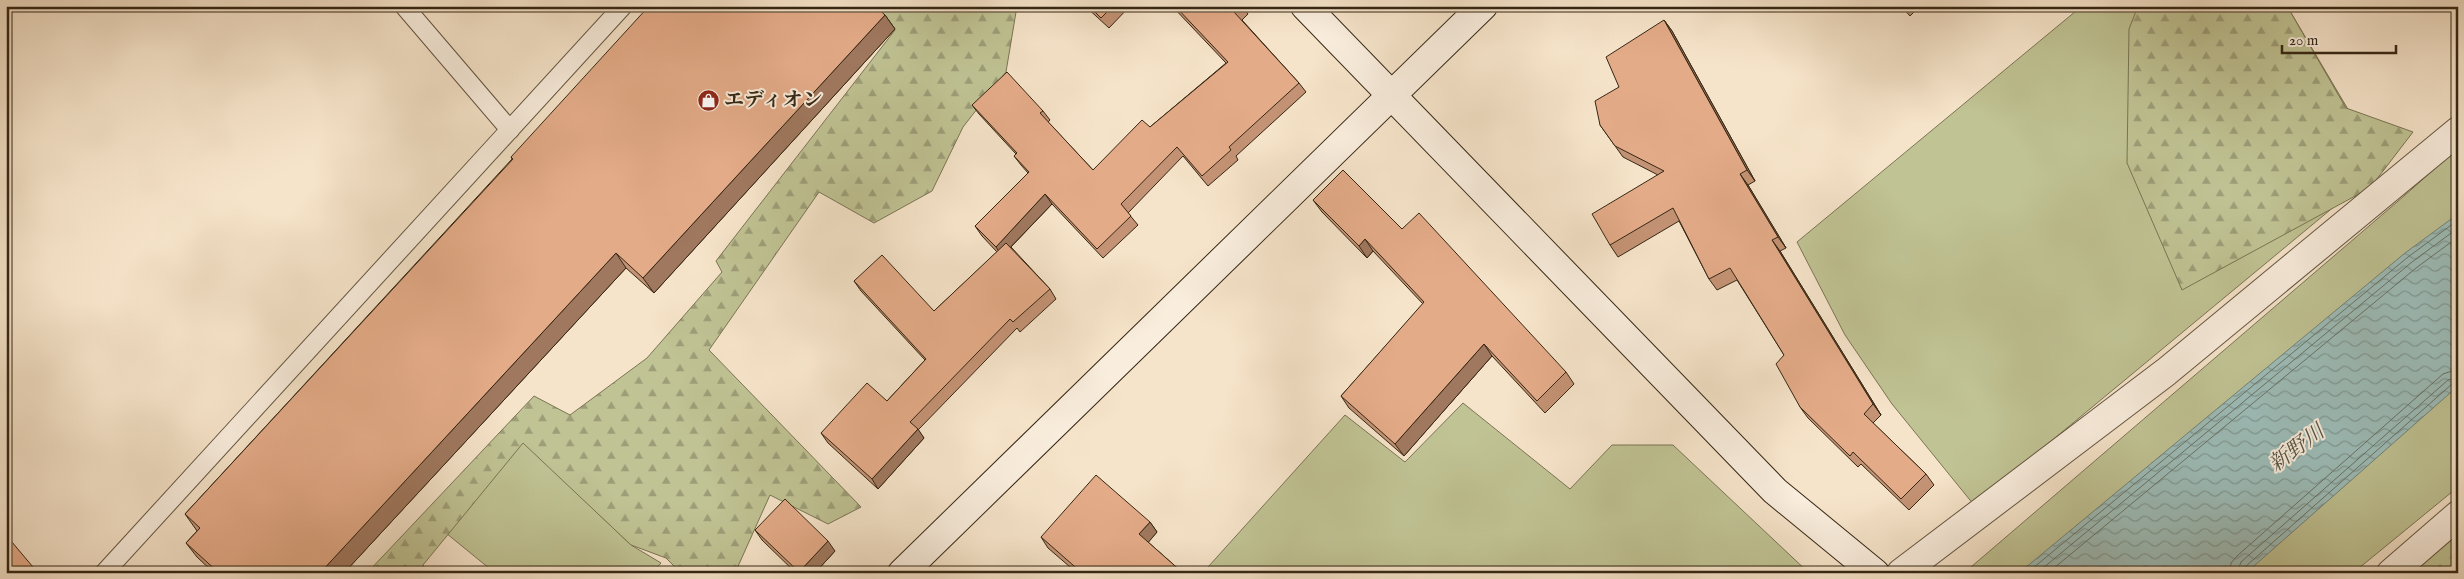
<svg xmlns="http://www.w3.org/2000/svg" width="2464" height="579" font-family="'IM FELL English','Noto Serif JP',serif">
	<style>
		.green { fill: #c0c394; stroke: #7a7554 }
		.forest { fill: url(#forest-firs); stroke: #7a7554 }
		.water { fill: url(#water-waves); stroke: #738278 }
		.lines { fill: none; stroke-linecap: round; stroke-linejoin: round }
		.shore { stroke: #697267; stroke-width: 1 }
		.lane-casing { stroke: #655642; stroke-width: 20 }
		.street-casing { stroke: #655642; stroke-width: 30 }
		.secondary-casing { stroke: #352714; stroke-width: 30 }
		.lane { stroke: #f9eddd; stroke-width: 18 }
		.street { stroke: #f9eddd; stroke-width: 28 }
		.secondary { stroke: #f9eddd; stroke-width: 28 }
		.wall { fill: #c49375; stroke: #352714 }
		.shaded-wall { fill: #a0785f; stroke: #352714 }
		.building { fill: #e4ab88; stroke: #352714 }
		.labels { text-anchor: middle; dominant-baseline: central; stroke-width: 4; stroke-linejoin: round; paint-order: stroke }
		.poi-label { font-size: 20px; font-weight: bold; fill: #352714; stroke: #f9eddd; text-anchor: start }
		.water-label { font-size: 21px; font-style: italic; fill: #545446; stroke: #f9eddd }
	</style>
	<defs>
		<pattern id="forest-firs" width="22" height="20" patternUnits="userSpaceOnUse" patternTransform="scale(1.25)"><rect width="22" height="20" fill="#c0c394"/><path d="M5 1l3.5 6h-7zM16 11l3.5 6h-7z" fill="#9d9e78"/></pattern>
		<pattern id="water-waves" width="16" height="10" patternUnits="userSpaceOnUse" patternTransform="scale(1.25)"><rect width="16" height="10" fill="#9dbeba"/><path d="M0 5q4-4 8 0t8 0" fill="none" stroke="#819a96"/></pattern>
	</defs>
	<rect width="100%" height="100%" fill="#f6e4ca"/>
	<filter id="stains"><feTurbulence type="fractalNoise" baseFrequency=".004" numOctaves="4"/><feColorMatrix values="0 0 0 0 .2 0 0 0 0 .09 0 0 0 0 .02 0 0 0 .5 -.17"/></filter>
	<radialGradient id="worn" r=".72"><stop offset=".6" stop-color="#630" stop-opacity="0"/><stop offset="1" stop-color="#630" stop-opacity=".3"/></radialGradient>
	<!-- green -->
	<g class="green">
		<path d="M2082 6H2287L2382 167 1974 505 1892 404 1845 335 1797 242Z"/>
		<path d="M2458 148V487L2353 573H1964L2404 196Z"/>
		<path d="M1463 403 1570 489 1612 445H1673L1809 573H1214L1208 567 1345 415 1405 462Z"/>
		<path d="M523 442 631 545 661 563 652 573H495L441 529Z"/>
	</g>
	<!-- forest -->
	<g class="forest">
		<path d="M876 6H1017L1006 72 963 127 932 191 874 223 819 192 709 350 861 507 828 524 770 495 735 573H681L666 558 631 545 523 443 423 565 426 573H367L534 396 570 415 647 358 722 272 716 261 895 30Z"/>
		<path d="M2138 6H2287L2346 108 2413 132 2370 188 2182 290 2127 163 2129 29Z"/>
		<path d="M2458 534V573H2411L2413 570Z"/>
	</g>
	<!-- water -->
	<path class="water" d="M2458 214V386L2246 573H2019L2405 253Z"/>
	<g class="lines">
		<!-- shore -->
		<g class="shore">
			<path d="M2027 573 2408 257 2458 220"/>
			<path d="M2037 573 2412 262 2458 228"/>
			<path d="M2048 573 2416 268 2458 237"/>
			<path d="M2230 573 2231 563 2237 556 2443 374 2458 369"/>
			<path d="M2237 573 2241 562 2448 380 2458 377"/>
			<path d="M2243 573 2245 567 2452 384 2458 383"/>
		</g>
		<defs>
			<g id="lane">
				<path d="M404 6 510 130"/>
				<path d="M104 573 623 6"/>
			</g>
			<g id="street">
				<path d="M1901 573 2166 372 2458 131"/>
				<path d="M2391 573 2458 515"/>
			</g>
			<g id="secondary">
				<path d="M1305 6 1775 491 1875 573"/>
				<path d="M902 573 1483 6"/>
			</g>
		</defs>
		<!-- lane casing -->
		<use href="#lane" class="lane-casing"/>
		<!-- street casing -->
		<use href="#street" class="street-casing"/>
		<!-- secondary casing -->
		<use href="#secondary" class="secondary-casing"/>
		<!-- lane -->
		<use href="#lane" class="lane"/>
		<!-- street -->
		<use href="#street" class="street"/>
		<!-- secondary -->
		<use href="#secondary" class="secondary"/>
	</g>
	<!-- wall -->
	<g class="wall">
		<path d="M1085 6H1130L1109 28Z"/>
		<path d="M1172 6H1243L1248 14 1242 20 1299 83 1306 92 1236 156 1238 160 1208 186 1183 156 1128 213 1138 225 1103 258 1052 204 1011 247 1050 289 1056 299 1020 332 1017 328 918 430 924 438 878 489 828 443 821 433 887 401 925 360 861 291 854 281 934 311 997 252 982 236 975 226 1028 173 1021 165 1014 156 1016 154 979 114 972 105 1043 111 1050 120 1048 122 1093 170 1150 127 1226 63Z"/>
		<path d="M1901 6H1920L1910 16Z"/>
		<path d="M885 15 895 29 654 293 626 268 344 573H214L197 557 186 543 197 531 195 528 185 514 512 159 511 157Z"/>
		<path d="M1664 20 1672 31 1755 181 1748 185 1786 248 1780 251 1881 415 1873 423 1926 474 1934 485 1909 510 1861 464 1858 467 1808 418 1800 407 1784 355 1737 280 1717 290 1709 279 1679 221 1618 257 1610 245 1658 175 1623 157 1600 125 1619 87Z"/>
		<path d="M1313 200 1402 229 1566 372 1574 384 1545 413 1492 356 1404 456 1349 408 1341 396 1423 304 1373 251 1367 258 1322 212Z"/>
		<path d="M1150 522 1157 532 1148 542 1183 573H1077L1048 548 1041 537Z"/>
		<path d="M755 530 835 551 815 573H796L762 540Z"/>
	</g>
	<!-- shaded-wall -->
	<g class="shaded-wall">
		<path d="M885 15 895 29 654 293 643 278Z"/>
		<path d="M1664 20 1672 31 1755 181 1747 170Z"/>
		<path d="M1740 174 1748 185 1786 248 1778 237Z"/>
		<path d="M1045 194 1052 204 1002 256 996 247Z"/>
		<path d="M1365 239 1373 251 1367 258 1359 246Z"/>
		<path d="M1772 240 1780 251 1881 415 1873 404Z"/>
		<path d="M616 253 626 268 344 573H320Z"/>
		<path d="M1484 344 1492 356 1404 456 1395 444Z"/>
		<path d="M918 429 924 438 878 489 872 479Z"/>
		<path d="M1150 522 1157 532 1147 544 1139 534Z"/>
		<path d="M828 541 835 551 815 573H799V572Z"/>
	</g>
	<!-- building -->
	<g class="building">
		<path d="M649 6H875L885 15 643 278 616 253 320 573H219L186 543 200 528 185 514 513 159 511 157Z"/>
		<path d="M1089 6H1113L1101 18Z"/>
		<path d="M1175 6H1240L1234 12 1299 83 1229 147 1231 150 1202 176 1177 147 1121 204 1131 216 1097 249 1045 194 996 247 975 226 1029 172 1014 156 1017 153 972 105 1007 72 1043 111 1040 113 1093 170 1142 120 1150 127 1228 62Z"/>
		<path d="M1664 20 1747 170 1740 174 1778 237 1772 240 1873 404 1864 414 1926 474 1901 499 1853 452 1850 456 1800 407 1776 364 1784 355 1730 268 1709 279 1673 208 1610 245 1592 214 1664 171 1615 146 1600 125 1595 101 1619 87 1606 57Z"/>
		<path d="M1343 170 1402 229 1419 213 1566 372 1537 401 1484 344 1395 444 1341 396 1424 302 1365 239 1359 246 1313 200Z"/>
		<path d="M1006 243 1050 289 1013 322 1010 319 910 422 918 429 872 479 821 433 867 383 887 401 926 359 854 281 882 255 934 311Z"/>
		<path d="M1096 475 1150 522 1139 534 1183 573H1082L1041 537Z"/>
		<path d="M785 499 828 541 799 572 755 530Z"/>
		<path d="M6 535 38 573H6Z"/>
	</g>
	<!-- icons -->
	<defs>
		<symbol id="shop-disc" viewBox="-11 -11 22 22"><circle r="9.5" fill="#8f2418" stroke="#f9eddd"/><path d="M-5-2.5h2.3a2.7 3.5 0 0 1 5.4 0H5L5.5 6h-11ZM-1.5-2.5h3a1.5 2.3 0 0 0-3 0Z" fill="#fff"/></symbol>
	</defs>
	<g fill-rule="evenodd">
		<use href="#shop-disc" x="696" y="88" width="25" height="25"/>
	</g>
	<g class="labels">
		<!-- poi labels -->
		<g class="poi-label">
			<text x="724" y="100">エディオン</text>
		</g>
		<!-- water labels -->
		<g class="water-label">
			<text transform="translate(2297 449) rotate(-37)">新野川</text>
		</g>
	</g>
	<!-- margin -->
	<rect width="2464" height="579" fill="none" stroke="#f6e4ca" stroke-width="25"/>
	<rect x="8" y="8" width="2449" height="564" fill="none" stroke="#352714" stroke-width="2.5"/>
	<rect x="12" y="12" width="2439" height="554" fill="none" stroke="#352714"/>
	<!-- scale -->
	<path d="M2282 45v8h114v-8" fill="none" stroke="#352714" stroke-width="2.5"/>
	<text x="2289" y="45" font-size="15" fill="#352714" stroke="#f9eddd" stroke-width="4" paint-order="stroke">20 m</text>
	<rect width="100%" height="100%" filter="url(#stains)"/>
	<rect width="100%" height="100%" fill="url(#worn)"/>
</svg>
